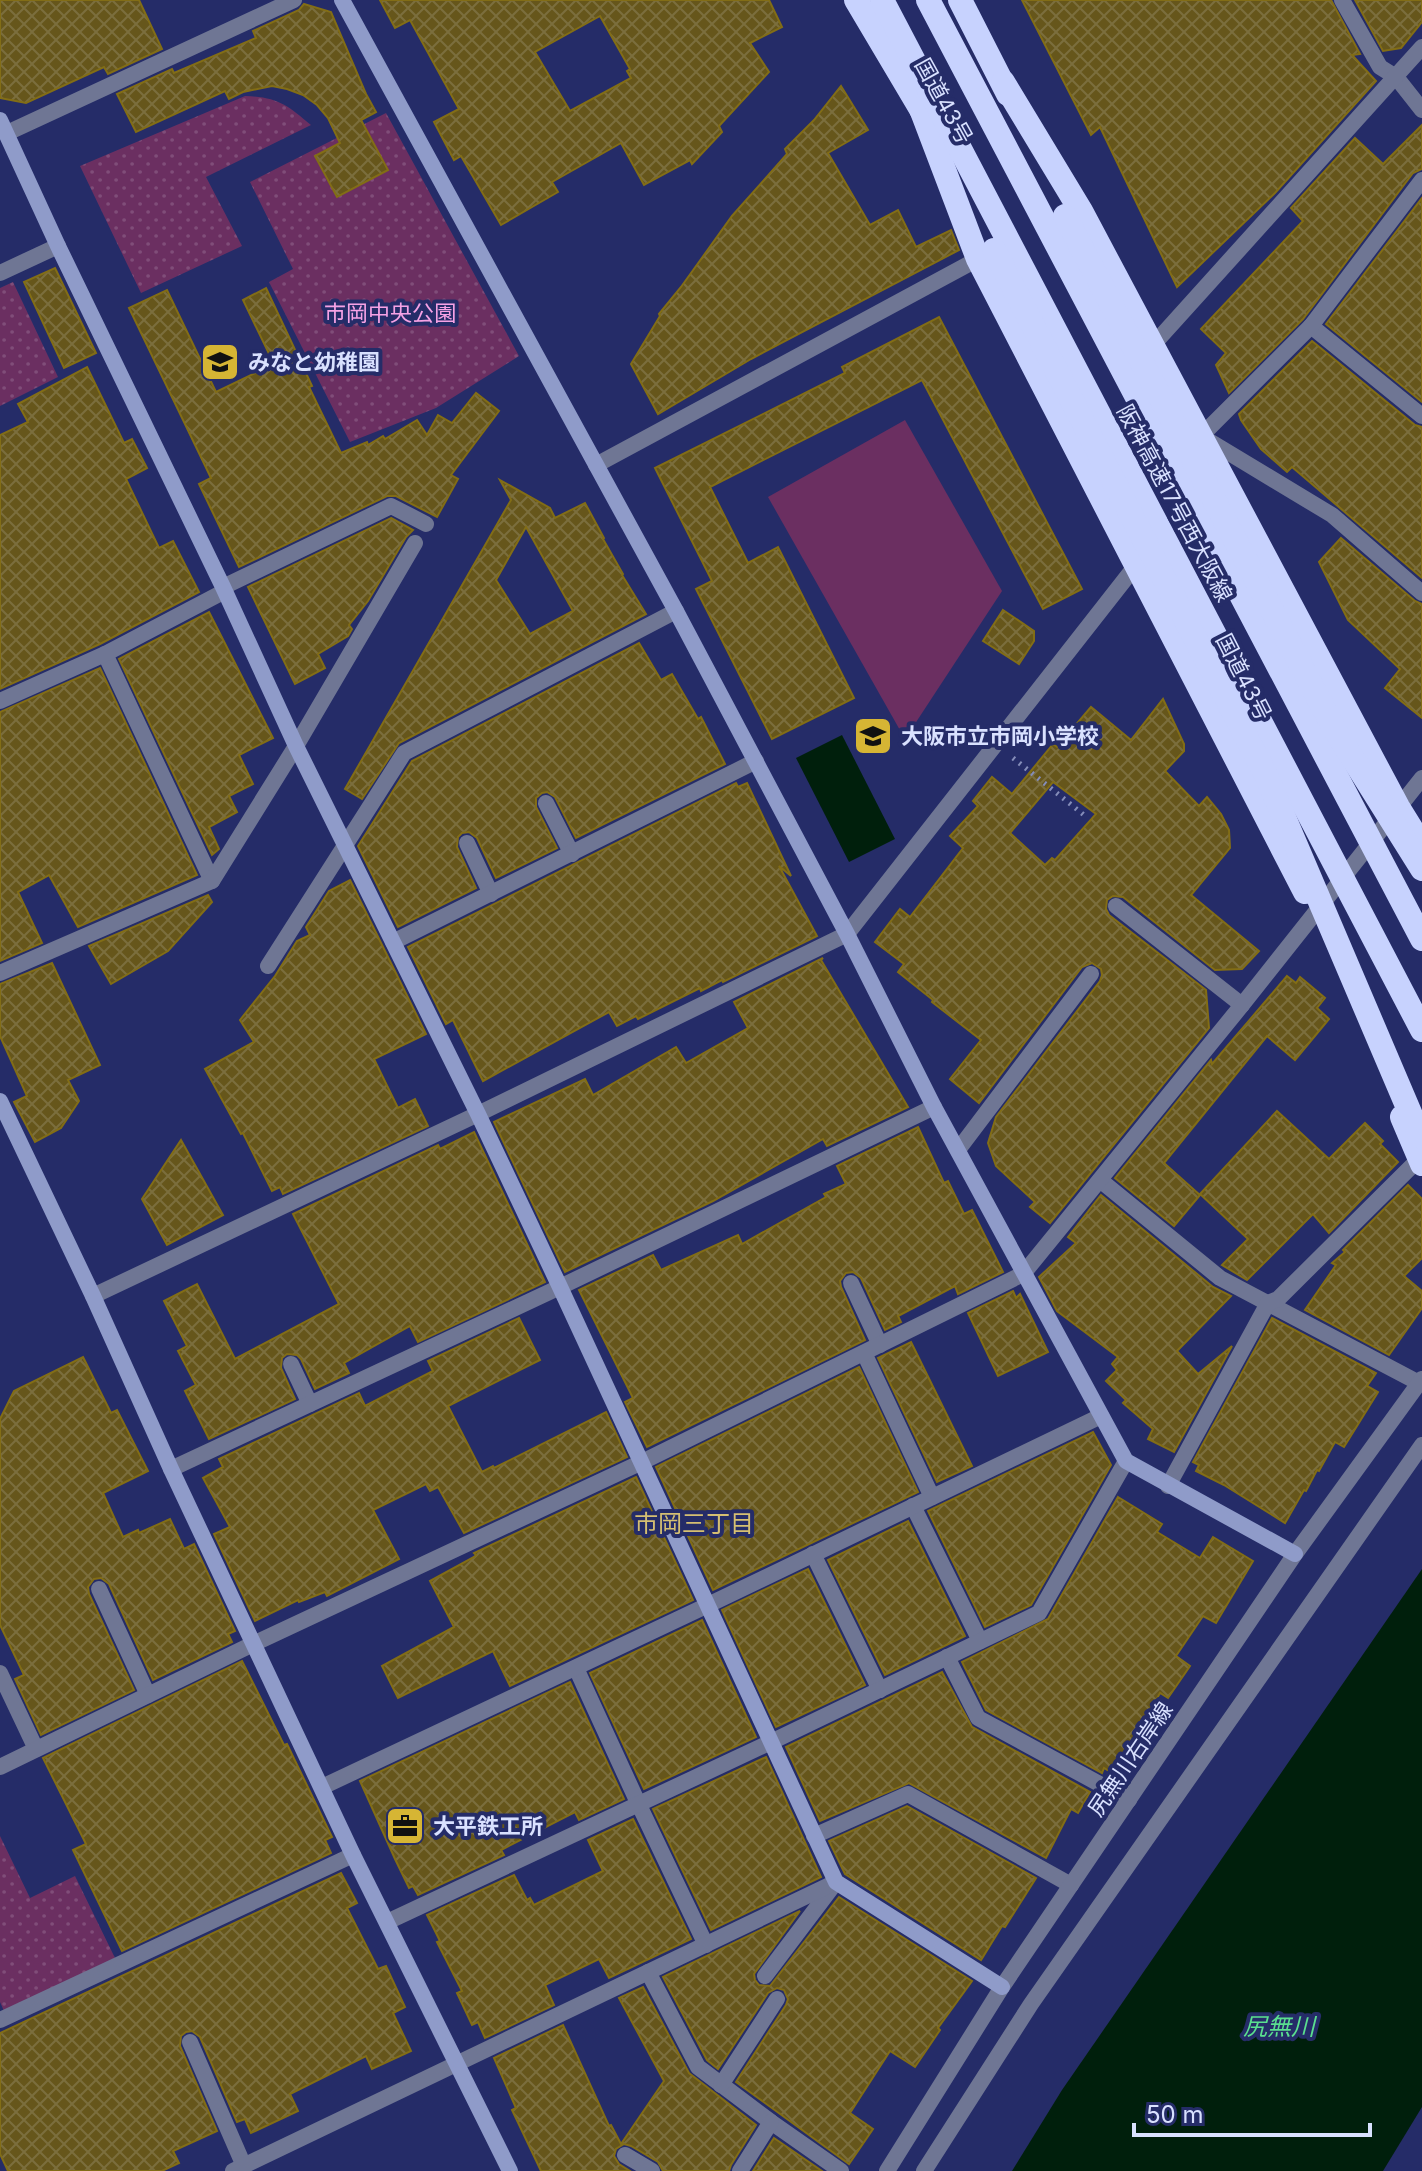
<svg xmlns="http://www.w3.org/2000/svg" width="1422" height="2171" font-family="Inter,'Noto Sans JP',sans-serif">
	<style>
		.park { fill: url(#park-dots) }
		.pitch { fill: #6b2f61 }
		.water { fill: #001f0c }
		.building { fill: url(#building-cross-hatch); stroke: #826d16; stroke-width: 2; fill-rule: evenodd }
		.lines { fill: none; stroke-linecap: round; stroke-linejoin: round }
		.path { stroke: #858db9; stroke-width: 5; stroke-dasharray: 2 6; stroke-linecap: butt }
		.lane { stroke: #6f7694; stroke-width: 16 }
		.street { stroke: #6f7694; stroke-width: 16 }
		.secondary { stroke: #8f9bc9; stroke-width: 16 }
		.highway { stroke: #c7d2fe; stroke-width: 24 }
		.highway-bridge { stroke: #c7d2fe; stroke-width: 24 }
		.labels { text-anchor: middle; dominant-baseline: central; stroke-width: 8; stroke-linejoin: round; paint-order: stroke }
		.street-label { font-size: 22px; fill: #d9e1ff; stroke: #252c68 }
		.park-label { font-size: 22px; fill: #f6a2e5; stroke: #252c68 }
		.poi-label { font-size: 22px; font-weight: bold; fill: #d9e1ff; stroke: #252c68; text-anchor: start }
		.neighbourhood-label { font-size: 24px; fill: #d5bf72; stroke: #252c68 }
		.water-label { font-size: 24px; font-style: italic; fill: #5adf8f; stroke: #252c68 }
	</style>
	<defs>
		<pattern id="park-dots" width="8" height="8" patternUnits="userSpaceOnUse" patternTransform="scale(2)"><rect width="8" height="8" fill="#6b2f61"/><path d="M2 2h.1M6 6h.1" fill="none" stroke="#804d79" stroke-width="1.8" stroke-linecap="round"/></pattern>
		<pattern id="building-cross-hatch" width="8" height="8" patternUnits="userSpaceOnUse" patternTransform="scale(2)"><rect width="8" height="8" fill="#66561b"/><path d="M0 0l8 8M0 8l8-8" fill="none" stroke="#7b6e3d"/></pattern>
	</defs>
	<rect width="100%" height="100%" fill="#252c68"/>
	<!-- park -->
	<g class="park">
		<path d="M245 96C278 97 287 105 311 125L206 177 242 246 141 293 80 166Z"/>
		<path d="M386 113 519 356 436 408 350 442 269 282 293 269 250 182Z"/>
		<path d="M13 282 58 377 0 406V288Z"/>
		<path d="M0 1836 30 1898 75 1876 115 1958 4 2011 0 2002Z"/>
	</g>
	<!-- pitch -->
	<path class="pitch" d="M905 420 1002 591 905 739 768 497Z"/>
	<!-- water -->
	<g class="water">
		<path d="M842 735 895 839 849 862 796 758Z"/>
		<path d="M1422 1569V2107L1383 2171H1012L1062 2090Z"/>
	</g>
	<!-- building -->
	<g class="building">
		<path d="M0 0H139L162 49 108 74 104 67 26 103 0 98Z"/>
		<path d="M380 0H769L782 27 750 43 769 72 719 126 722 132 692 164 690 160 644 185 621 143 552 182 558 192 501 225 461 156 454 160 434 122 459 109 410 20 395 28ZM600 16 630 69 627 71 631 78 570 111 535 52Z"/>
		<path d="M1022 0H1331L1360 54 1352 55 1376 81 1275 193 1177 287 1100 127 1091 135Z"/>
		<path d="M1355 0H1422V22L1401 48 1383 51Z"/>
		<path d="M304 4 331 12 366 94 376 112 361 120 388 170 337 197 315 156 340 143 328 118 317 105 303 95 287 89 272 86 243 92 229 99 225 91 136 132 117 94 172 69 174 73 256 38 253 31 299 10Z"/>
		<path d="M841 86 868 130 828 153 870 225 898 210 916 247 951 230 959 250 751 359 658 414 631 364 660 316 659 314 681 287 732 216 787 154 785 149 814 120Z"/>
		<path d="M1422 125V169L1413 173 1303 319 1229 393 1216 365 1226 353 1201 329 1303 221 1291 208 1355 138 1383 164Z"/>
		<path d="M1422 198V402L1326 324Z"/>
		<path d="M55 268 96 353 64 368 24 282Z"/>
		<path d="M266 288 312 386 309 387 341 453 367 442 368 445 383 436 385 439 417 420 427 435 438 415 452 423 476 393 499 411 451 475 458 479 437 517 396 496H387L239 567 199 484 211 478 129 308 167 290 216 392 274 364 243 300Z"/>
		<path d="M939 317 1082 589 1043 609 922 380 710 487 748 563 778 547 854 698 772 739 696 589 712 581 655 468 845 373 842 367Z"/>
		<path d="M1312 341 1415 425 1422 427V578L1292 467 1287 472 1261 449 1241 420 1239 414Z"/>
		<path d="M87 367 124 443 132 439 147 468 126 479 159 548 173 541 199 592 100 644 0 689V435L28 422 18 404Z"/>
		<path d="M500 480 550 508 555 518 585 503 604 538 603 539 623 574 622 575 646 614 399 743 362 799 345 789 511 500ZM526 527 573 611 530 634 496 580Z"/>
		<path d="M391 518 413 530 406 537 368 601 349 625 352 629 348 636 318 654 325 668 295 684 248 587Z"/>
		<path d="M1341 538 1415 601 1422 604V718L1385 688 1400 669 1348 620 1319 562Z"/>
		<path d="M1003 610 1034 631V641L1019 664 983 641Z"/>
		<path d="M209 612 273 738 239 755 253 784 229 796 237 812 209 827 219 849 212 855 119 659Z"/>
		<path d="M639 643 661 680 672 674 698 719 701 717 725 764 576 838 555 797 547 792 542 793 536 798V807L557 848 496 878 477 838 469 832 462 833 458 837 457 847 476 888 398 927 358 846 412 761Z"/>
		<path d="M100 668 197 875 78 927 49 875 18 892 42 943 0 961V712Z"/>
		<path d="M1163 699 1184 744V751L1165 771 1199 806 1207 797 1221 814 1229 830 1230 848 1191 895 1259 951 1242 969 1215 970 1123 897 1113 896 1107 900 1106 909 1109 915 1206 990 1209 1028 1050 1223 1030 1207 1035 1202 996 1166 988 1143 996 1117 1100 981 1102 975 1101 969 1092 963 1082 967 979 1103 950 1079 981 1040 932 1002 933 1000 898 972 904 964 875 942 900 909 910 917 963 848 950 836 978 806 973 801 992 777 1012 794 1053 744 1057 747 1091 707 1131 740ZM1053 782 1096 814 1055 860 1052 858 1045 865 1010 833Z"/>
		<path d="M736 783 738 787 747 783 791 876 779 866 817 936 723 982 722 980 701 991 700 988 638 1019 636 1016 617 1026 609 1012 483 1081 453 1020 446 1024 408 947Z"/>
		<path d="M350 880 426 1034 374 1059 398 1108 415 1099 428 1126 283 1194 280 1187 272 1191 243 1133 241 1134 205 1069 254 1042 240 1020 275 976 297 941 310 935 306 927 329 891Z"/>
		<path d="M208 895 212 902 168 951 111 984 89 946Z"/>
		<path d="M823 958 821 960 908 1107 827 1146 823 1139 713 1201 565 1272 494 1122 585 1079 593 1095 676 1047 686 1063 748 1028 734 1002Z"/>
		<path d="M52 963 100 1065 68 1080 79 1101 61 1128 35 1142 14 1102 27 1096 0 1036V984Z"/>
		<path d="M1287 976 1296 983 1300 977 1325 998 1317 1008 1329 1019 1295 1060 1267 1036 1164 1163 1200 1195 1174 1226 1115 1178 1211 1060 1212 1064Z"/>
		<path d="M1277 1111 1329 1159 1365 1123 1383 1141 1380 1144 1398 1162 1329 1233 1313 1214 1247 1280 1222 1265 1248 1239 1200 1194Z"/>
		<path d="M918 1127 944 1183 948 1181 964 1214 972 1210 1003 1272 958 1294 955 1286 898 1316 901 1322 885 1330 861 1278 853 1272 846 1273 840 1281 841 1287 865 1340 647 1447 625 1402 633 1398 579 1290 653 1255 661 1270 738 1235 742 1244 826 1197 824 1194 846 1184 837 1166Z"/>
		<path d="M474 1132 545 1282 418 1342 410 1326 344 1363 349 1373 315 1389 301 1359 297 1355 287 1354 282 1358 281 1368 295 1399 209 1439 185 1391 196 1385 178 1351 187 1346 164 1301 197 1284 235 1359 339 1304 293 1214 438 1145 440 1149Z"/>
		<path d="M181 1140 223 1215 167 1245 142 1199Z"/>
		<path d="M1408 1185 1422 1199V1258L1404 1276 1422 1291V1308L1389 1355 1305 1310 1336 1265 1332 1263 1345 1252 1343 1250Z"/>
		<path d="M1101 1195 1213 1287 1231 1296 1177 1351 1198 1374 1232 1346 1174 1452 1148 1439 1153 1429 1123 1403 1126 1400 1106 1381 1117 1370 1112 1364 1118 1357 1057 1311 1039 1277 1076 1243 1068 1237Z"/>
		<path d="M1013 1291 1016 1298 1020 1294 1048 1352 998 1376 968 1313Z"/>
		<path d="M519 1318 540 1360 448 1406 482 1472 493 1466 494 1468 606 1412 627 1457 464 1533 438 1487 430 1491 426 1484 373 1510 399 1559 327 1596 325 1592 299 1602 298 1600 255 1621 214 1534 230 1527 203 1478 223 1467 219 1459 359 1393 365 1406 433 1371 428 1361Z"/>
		<path d="M1272 1318 1376 1373 1367 1386 1378 1392 1344 1447 1335 1442 1319 1471 1317 1470 1306 1491 1304 1490 1285 1523 1224 1485 1196 1471 1199 1465 1193 1462Z"/>
		<path d="M911 1342 972 1466 937 1482 878 1358Z"/>
		<path d="M83 1357 111 1413 117 1410 148 1471 103 1493 123 1537 138 1530 139 1533 170 1519 184 1549 194 1544 235 1631 228 1634 232 1642 153 1680 109 1584 101 1578 94 1579 88 1587 89 1594 134 1690 41 1735 15 1679 24 1675 0 1625V1419L14 1391Z"/>
		<path d="M859 1367 918 1492 713 1590 656 1467Z"/>
		<path d="M1093 1432 1111 1465 1031 1605 985 1627 928 1511Z"/>
		<path d="M636 1477 693 1600 510 1686 493 1651 398 1698 382 1666 454 1627 430 1581 474 1557 476 1555 474 1553Z"/>
		<path d="M1118 1497 1162 1524 1157 1532 1200 1558 1213 1537 1253 1561 1216 1623 1203 1616 1176 1656 1190 1666 1168 1698 1160 1693 1114 1774 1104 1768 1102 1773 986 1710 962 1662 1048 1619Z"/>
		<path d="M908 1521 965 1636 885 1675 828 1560Z"/>
		<path d="M808 1569 865 1685 776 1727 722 1610Z"/>
		<path d="M702 1620 756 1737 644 1789 590 1673Z"/>
		<path d="M242 1661 284 1745 287 1744 332 1837 325 1840 331 1853 122 1951 73 1850 86 1844 43 1758Z"/>
		<path d="M942 1672 972 1727 1090 1792 1078 1813 1071 1809 1046 1858 909 1783 820 1821 786 1747Z"/>
		<path d="M570 1682 624 1799 579 1820 575 1812 501 1850 504 1855 418 1895 413 1886 409 1888 395 1859 360 1781Z"/>
		<path d="M766 1757 821 1877 711 1930 653 1809Z"/>
		<path d="M907 1806 1036 1878 1005 1927 1002 1926 981 1960 845 1874 829 1841Z"/>
		<path d="M633 1819 691 1939 609 1978 599 1959 545 1985 554 2005 485 2038 478 2022 472 2025 457 1993 462 1991 437 1942 440 1941 427 1915 514 1875 527 1900 530 1898 534 1905 603 1871 588 1840Z"/>
		<path d="M341 1873 357 1903 347 1908 378 1969 386 1966 405 2007 393 2013 411 2051 372 2069 366 2056 290 2094 298 2111 251 2133 245 2119 237 2122 200 2037 192 2031 186 2032 181 2036 180 2046 217 2131 173 2151 179 2163 162 2171H8L0 2154V2033Z"/>
		<path d="M839 1897 972 1981 938 2028 940 2030 915 2067 890 2051 850 2113 873 2129 849 2164 736 2082 786 2005 788 1999 784 1990 777 1988 768 1993 718 2069 707 2060 663 1977 800 1911 754 1974 755 1980 759 1985 770 1986Z"/>
		<path d="M643 1987 689 2073 756 2125 731 2165 729 2171H663L658 2162 631 2146 624 2144 616 2149 614 2156 619 2164 630 2171H541L512 2110 516 2108 494 2058 563 2025 609 2126 611 2125 621 2144 664 2081 619 1998Z"/>
		<path d="M774 2138 822 2171H753Z"/>
	</g>
	<g class="lines">
		<!-- path -->
		<path class="path" d="M1013 758 1084 815"/>
		<!-- lane -->
		<g class="lane">
			<path d="M1311 326 1422 416"/>
			<path d="M467 843 491 894"/>
			<path d="M851 1283 880 1345"/>
			<path d="M864 1353 932 1497"/>
			<path d="M291 1364 310 1404"/>
			<path d="M190 2042 244 2166"/>
		</g>
		<!-- street -->
		<g class="street">
			<path d="M1342 0 1380 67 1396 77 1422 110"/>
			<path d="M7 133 294 0"/>
			<path d="M1422 180 1311 326 1201 436 1332 515 1422 593"/>
			<path d="M0 273 58 246"/>
			<path d="M1153 345 1422 47"/>
			<path d="M596 465 978 259"/>
			<path d="M223 587 391 506 426 524"/>
			<path d="M105 654 212 881"/>
			<path d="M0 701 105 654 225 591"/>
			<path d="M546 803 572 854"/>
			<path d="M1116 906 1242 1005"/>
			<path d="M393 942 756 761"/>
			<path d="M268 966 404 753 676 611"/>
			<path d="M0 973 212 881 296 746 415 543"/>
			<path d="M958 1150 1091 974"/>
			<path d="M1100 1180 1220 1278 1419 1383"/>
			<path d="M93 1296 478 1114 847 934 1137 564"/>
			<path d="M171 1469 560 1287 934 1107"/>
			<path d="M1168 1486 1268 1303 1278 1299 1419 1159"/>
			<path d="M913 1506 980 1641"/>
			<path d="M813 1554 880 1690"/>
			<path d="M99 1589 148 1695"/>
			<path d="M947 1657 978 1718 1129 1800"/>
			<path d="M576 1668 639 1805 706 1945"/>
			<path d="M0 1673 36 1749"/>
			<path d="M0 1767 253 1644 642 1462 1023 1274 1242 1005 1422 778"/>
			<path d="M322 1787 708 1605 1101 1416"/>
			<path d="M814 1836 908 1794 1071 1885"/>
			<path d="M387 1922 771 1742 1039 1613 1126 1461"/>
			<path d="M648 1972 698 2067 771 2122 841 2171"/>
			<path d="M765 1976 833 1886"/>
			<path d="M0 2020 353 1855"/>
			<path d="M721 2085 777 1999"/>
			<path d="M625 2155 652 2171"/>
			<path d="M233 2171 836 1882"/>
			<path d="M740 2171 771 2122"/>
			<path d="M887 2171 1002 1987 1295 1554 1422 1379"/>
			<path d="M924 2171 1031 2004 1422 1445"/>
		</g>
		<!-- secondary -->
		<g class="secondary">
			<path d="M342 0 676 611 847 934 934 1107 1126 1461 1295 1554"/>
			<path d="M0 120 58 246 223 587 296 746 478 1114 560 1287 836 1882 1002 1987"/>
			<path d="M0 1101 93 1296 171 1469 353 1855 510 2171"/>
		</g>
		<!-- highway -->
		<g class="highway">
			<path d="M856 0 929 123"/>
			<path d="M960 0 1008 94"/>
			<path d="M1003 82 1081 211 1398 807 1422 846"/>
			<path d="M921 109 978 259 1305 892"/>
			<path d="M1402 1117 1422 1164"/>
		</g>
		<!-- highway-bridge -->
		<g class="highway-bridge">
			<path d="M882 0 1422 1030"/>
			<path d="M928 0 1422 939"/>
			<path d="M1065 216 1335 730 1422 869"/>
			<path d="M994 250 1266 775 1411 1115 1422 1137"/>
		</g>
	</g>
	<!-- icons -->
	<defs>
		<symbol id="school-square" viewBox="-11 -11 22 22"><rect x="-9" y="-9" width="18" height="18" rx="4" fill="#d6b534" stroke="#252c68"/><path d="M0-5L7-2L0 1L-7-2ZM-4 1L0 2.5L4 1V4Q0 6-4 4Z" fill="#111"/></symbol>
		<symbol id="office-square" viewBox="-11 -11 22 22"><rect x="-9" y="-9" width="18" height="18" rx="4" fill="#d6b534" stroke="#252c68"/><path d="M-6-3h4V-5.5h4V-3h4V5H-6ZM-1-4.5V-3h2v-1.5ZM-6 0V1H6V0Z" fill="#111"/></symbol>
	</defs>
	<g fill-rule="evenodd">
		<use href="#school-square" x="198" y="340" width="44" height="44"/>
		<use href="#school-square" x="851" y="714" width="44" height="44"/>
		<use href="#office-square" x="383" y="1804" width="44" height="44"/>
	</g>
	<g class="labels">
		<!-- street labels -->
		<g class="street-label">
			<text transform="translate(944 101) rotate(61)">国道43号</text>
			<text transform="translate(1175 503) rotate(62)">阪神高速17号西大阪線</text>
			<text transform="translate(1244 677) rotate(63)">国道43号</text>
			<text transform="translate(1130 1759) rotate(-56)">尻無川右岸線</text>
		</g>
		<!-- park labels -->
		<g class="park-label">
			<text x="390" y="313">市岡中央公園</text>
		</g>
		<!-- poi labels -->
		<g class="poi-label">
			<text x="248" y="362">みなと幼稚園</text>
			<text x="901" y="736">大阪市立市岡小学校</text>
			<text x="433" y="1826">大平鉄工所</text>
		</g>
		<!-- neighbourhood labels -->
		<g class="neighbourhood-label">
			<text x="694" y="1523">市岡三丁目</text>
		</g>
		<!-- water labels -->
		<g class="water-label">
			<text x="1279" y="2026">尻無川</text>
		</g>
	</g>
	<!-- scale -->
	<path d="M1134 2123v12h236v-12" fill="none" stroke="#d9e1ff" stroke-width="4"/>
	<text x="1146" y="2123" font-size="24" fill="#d9e1ff" stroke="#252c68" stroke-width="6" paint-order="stroke">50 m</text>
</svg>
